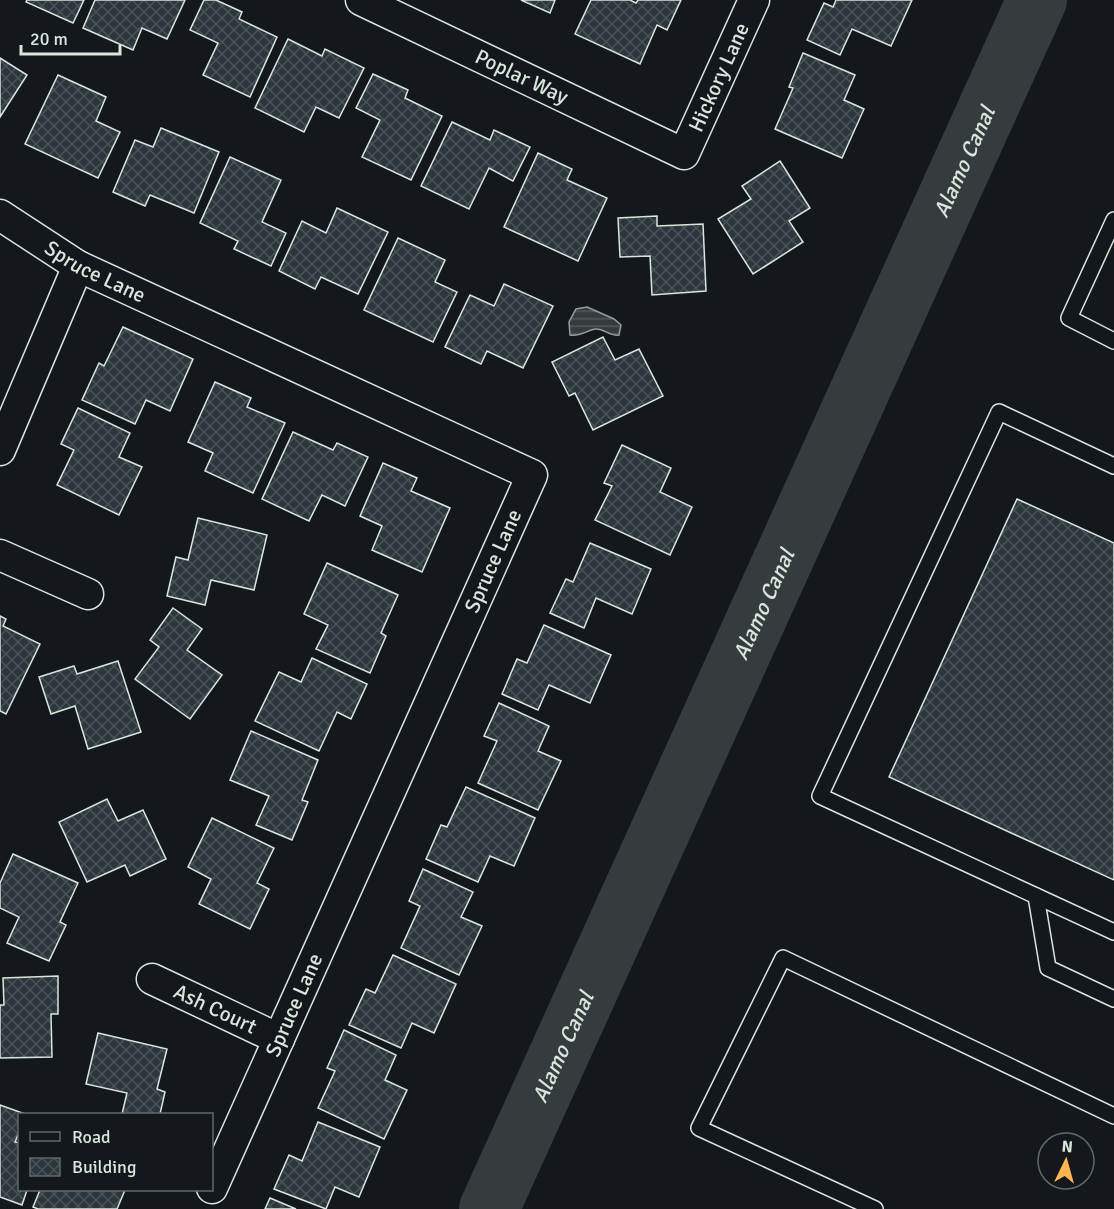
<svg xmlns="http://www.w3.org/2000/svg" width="1114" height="1209" font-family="Signika,sans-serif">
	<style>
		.water { fill: url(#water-rules); stroke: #939e99; stroke-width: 1.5 }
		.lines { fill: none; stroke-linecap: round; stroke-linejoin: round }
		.river { stroke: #363b3e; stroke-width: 60 }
		.building { fill: url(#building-cross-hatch); stroke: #d8e6dc; stroke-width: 1.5 }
		.lane-casing { stroke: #d8e6dc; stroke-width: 18 }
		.street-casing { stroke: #d8e6dc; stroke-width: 33 }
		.lane { stroke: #14181c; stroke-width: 15 }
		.street { stroke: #14181c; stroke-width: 30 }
		.labels { text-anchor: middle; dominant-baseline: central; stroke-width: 4.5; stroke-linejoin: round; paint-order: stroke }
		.street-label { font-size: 21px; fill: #d8e6dc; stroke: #14181c }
		.water-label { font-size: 22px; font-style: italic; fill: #d8e6dc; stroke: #14181c }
	</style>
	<defs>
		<pattern id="water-rules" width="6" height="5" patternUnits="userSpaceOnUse" patternTransform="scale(1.5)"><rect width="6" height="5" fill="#363b3e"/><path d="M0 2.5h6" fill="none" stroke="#525759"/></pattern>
		<pattern id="building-cross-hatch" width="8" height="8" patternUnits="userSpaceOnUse" patternTransform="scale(1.5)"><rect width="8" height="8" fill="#2c363c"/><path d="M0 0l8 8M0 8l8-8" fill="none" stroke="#4a5358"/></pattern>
	</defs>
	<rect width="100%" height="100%" fill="#14181c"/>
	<!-- water -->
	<path class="water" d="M587 307 614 319 621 325 619 335C610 337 604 328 595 329 585 331 580 337 570 335L569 322 576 309Z"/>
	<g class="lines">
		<!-- river -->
		<path class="river" id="s1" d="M489 1209 1037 0"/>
	</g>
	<!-- building -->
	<g class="building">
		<path d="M27 0H84L73 23 26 2Z"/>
		<path d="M95 0H185L167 39 142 28 133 50 83 28Z"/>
		<path d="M204 0H216L242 12 239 19 277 37 250 97 203 75 218 43 190 30Z"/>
		<path d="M521 0H555L550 13Z"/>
		<path d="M591 0H630L636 3 638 0H681L667 30 657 25 640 64 575 34Z"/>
		<path d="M836 0H912L891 46 852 29 840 55 807 40 824 3 833 7Z"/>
		<path d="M288 39 322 56 325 49 364 68 339 118 316 107 304 132 255 108Z"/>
		<path d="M803 53 855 75 844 100 864 109 842 158 775 129 793 88 789 87Z"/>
		<path d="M0 58 27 75 0 117Z"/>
		<path d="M373 74 408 90 405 98 442 116 411 180 362 157 380 120 356 108Z"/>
		<path d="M58 75 106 97 96 121 120 132 98 178 25 144Z"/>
		<path d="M452 122 490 140 494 130 530 147 513 181 489 168 469 209 421 186Z"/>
		<path d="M161 128 219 152 194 213 150 195 145 206 113 192 135 140 153 147Z"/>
		<path d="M538 153 572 169 567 180 607 198 578 261 504 227Z"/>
		<path d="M230 157 281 180 262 222 286 233 271 266 234 249 238 241 200 223Z"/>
		<path d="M780 161 810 208 789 221 803 242 753 274 718 219 751 199 742 186Z"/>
		<path d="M337 208 388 232 358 294 321 277 315 289 279 271 302 221 326 233Z"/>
		<path d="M657 216V226L703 224 706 291 652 295 650 256 620 257 618 218Z"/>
		<path d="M398 238 445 260 435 282 457 292 433 342 364 310Z"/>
		<path d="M504 284 553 306 523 368 487 351 481 364 445 347 470 295 494 306Z"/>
		<path d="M123 327 193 359 170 411 146 400 135 424 82 400 99 363 104 366Z"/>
		<path d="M603 337 615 360 639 349 663 396 593 430 575 393 569 396 552 362Z"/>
		<path d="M215 382 251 398 247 407 285 423 253 493 205 471 213 453 188 442Z"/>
		<path d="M78 408 130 433 119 457 142 467 119 515 57 485 74 450 61 444Z"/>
		<path d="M293 432 333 450 337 443 368 457 345 506 322 495 309 521 262 499Z"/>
		<path d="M622 445 671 468 660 492 692 507 670 555 595 520 612 486 604 483Z"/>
		<path d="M383 463 417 478 411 491 450 508 422 572 372 550 382 526 360 516Z"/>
		<path d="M1017 499 1114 543V880L889 777Z"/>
		<path d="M198 518 267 535 254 590 211 580 205 605 167 596 176 557 188 560Z"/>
		<path d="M590 543 651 569 632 614 596 598 584 628 550 613 566 579 573 582Z"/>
		<path d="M327 563 398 595 381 633 386 636 370 673 316 649 328 625 304 614Z"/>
		<path d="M173 608 202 629 187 650 222 675 190 719 135 679 159 647 150 640Z"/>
		<path d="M0 616 6 619 3 626 40 644 6 714 0 711Z"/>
		<path d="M544 625 611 655 590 703 549 685 538 710 502 694 517 659 527 663Z"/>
		<path d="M312 658 367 684 351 719 337 712 319 751 255 721 279 672 301 682Z"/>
		<path d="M118 661 141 732 88 749 75 706 51 714 39 677 74 666 77 674Z"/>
		<path d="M499 703 549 726 538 751 561 761 538 810 478 783 497 741 484 736Z"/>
		<path d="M251 731 318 760 302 800 308 802 292 840 256 825 269 796 230 780Z"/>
		<path d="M466 787 535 818 514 866 490 856 478 882 426 859 441 825 447 827Z"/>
		<path d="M107 799 118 821 143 810 166 859 130 876 125 865 87 882 59 822Z"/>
		<path d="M212 818 274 848 257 883 269 889 250 929 199 904 211 879 188 867Z"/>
		<path d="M13 854 78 883 60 922 66 925 49 961 7 943 19 917 0 908V883Z"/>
		<path d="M423 869 473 892 461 917 482 926 459 975 401 948 420 906 409 901Z"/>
		<path d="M393 955 456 984 434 1033 412 1023 401 1048 349 1025 366 989 375 993Z"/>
		<path d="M58 976V1014H51L52 1057 0 1058V1005H4L3 978Z"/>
		<path d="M344 1030 396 1055 385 1080 407 1090 384 1139 318 1108 335 1071 327 1068Z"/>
		<path d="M98 1033 167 1049 157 1089 165 1092 160 1114H122L127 1093 86 1084Z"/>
		<path d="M0 1105 25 1114H20V1130L15 1142 20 1143V1190H27L22 1205 0 1197Z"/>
		<path d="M318 1122 380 1147 359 1197 335 1187 326 1209 274 1189 289 1155 302 1161Z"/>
		<path d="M40 1190H125L117 1209H38L33 1207Z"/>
		<path d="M270 1198 296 1209H265Z"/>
	</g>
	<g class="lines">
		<defs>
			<g id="lane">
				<path d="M1114 220 1069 318 1114 341"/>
				<path d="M1114 466 999 412 820 796 1114 932"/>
				<path d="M1036 896 1048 968 1114 999"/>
				<path d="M875 1209 699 1128 783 958 1114 1116"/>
			</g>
			<g id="street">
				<path id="s2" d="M361 0 684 154 754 0"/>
				<path id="s3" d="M0 215 78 266 532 475 212 1188"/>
				<path d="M0 450 78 266"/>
				<path d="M0 555 88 594"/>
				<path id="s4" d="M152 979 279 1039"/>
			</g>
		</defs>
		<!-- lane casing -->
		<use href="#lane" class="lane-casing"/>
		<!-- street casing -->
		<use href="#street" class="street-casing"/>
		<!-- lane -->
		<use href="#lane" class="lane"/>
		<!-- street -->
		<use href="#street" class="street"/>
	</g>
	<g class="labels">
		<!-- street labels -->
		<g class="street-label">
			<text stroke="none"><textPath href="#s2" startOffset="178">Poplar Way</textPath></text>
			<text stroke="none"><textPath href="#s2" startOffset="442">Hickory Lane</textPath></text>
			<text stroke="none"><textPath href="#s3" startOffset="111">Spruce Lane</textPath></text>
			<text transform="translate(493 561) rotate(-66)">Spruce Lane</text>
			<text transform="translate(294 1005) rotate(-66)">Spruce Lane</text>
			<text stroke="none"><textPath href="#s4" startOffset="70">Ash Court</textPath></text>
		</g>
		<!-- water labels -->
		<g class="water-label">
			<text stroke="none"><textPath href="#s1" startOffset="1150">Alamo Canal</textPath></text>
			<text stroke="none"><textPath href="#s1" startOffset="664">Alamo Canal</textPath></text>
			<text stroke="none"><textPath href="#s1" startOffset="178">Alamo Canal</textPath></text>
		</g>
	</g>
	<!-- legend -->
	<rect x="18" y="1113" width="195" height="78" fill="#14181c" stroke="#626a69" stroke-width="1.5"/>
	<rect x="30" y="1132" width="30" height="9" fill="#14181c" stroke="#626a69" stroke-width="1.5"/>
	<text x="72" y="1143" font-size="18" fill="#d8e6dc">Road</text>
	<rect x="30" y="1158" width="30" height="18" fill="url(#building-cross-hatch)" stroke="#626a69" stroke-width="1.5"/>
	<text x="72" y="1173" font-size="18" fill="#d8e6dc">Building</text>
	<!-- north arrow -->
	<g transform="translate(1066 1161) rotate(5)"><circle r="28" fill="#14181c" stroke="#626a69" stroke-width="1.5"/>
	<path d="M0-4.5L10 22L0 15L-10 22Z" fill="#ffb74d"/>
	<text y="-9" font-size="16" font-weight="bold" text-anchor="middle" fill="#d8e6dc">N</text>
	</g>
	<!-- scale -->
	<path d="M21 45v9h99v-9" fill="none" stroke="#d8e6dc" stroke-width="3"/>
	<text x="30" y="45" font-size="18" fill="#d8e6dc" stroke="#14181c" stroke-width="4.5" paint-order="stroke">20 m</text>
</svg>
